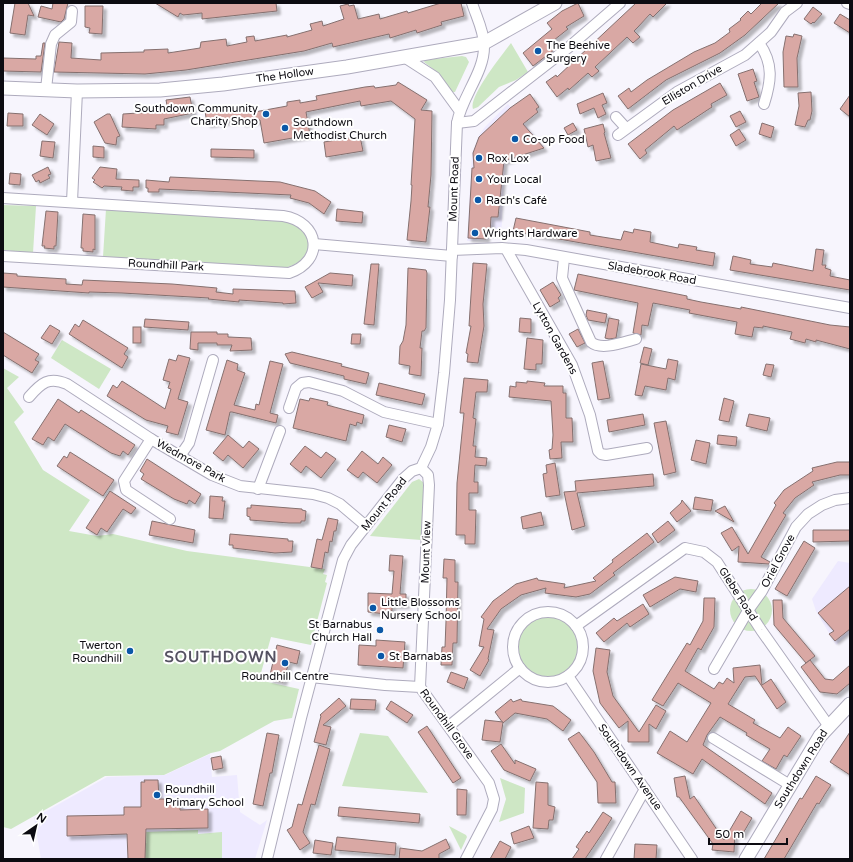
<svg xmlns="http://www.w3.org/2000/svg" width="853" height="862" font-family="'Varela Round',sans-serif">
	<style>
		.built { fill: #eeeaff }
		.green { fill: #cee7c5 }
		.building { fill: #d9a8a4; stroke: #85706f; filter: url(#shadow) }
		.lines { fill: none; stroke-linecap: round; stroke-linejoin: round }
		.street-casing { stroke: #aeabbd; stroke-width: 12 }
		.secondary-casing { stroke: #aeabbd; stroke-width: 15 }
		.street { stroke: #fff; stroke-width: 10 }
		.secondary { stroke: #fff; stroke-width: 13 }
		.poi-dot { fill: #0b58a7; stroke: #fff; stroke-width: 1.5 }
		.labels { text-anchor: middle; dominant-baseline: central; stroke-width: 4; stroke-linejoin: round; paint-order: stroke }
		.poi-label { font-size: 11px; fill: #0c0b11; stroke: #fff; text-anchor: start }
		.street-label { font-size: 11px; fill: #0c0b11; stroke: #fff }
		.district-label { font-size: 15px; font-weight: bold; letter-spacing: 1px; fill: #555262; stroke: #fff }
	</style>
	<defs>
		<filter id="shadow"><feDropShadow dx="3.5" dy="3.5" stdDeviation="1" flood-color="#0004"/></filter>
	</defs>
	<rect width="100%" height="100%" fill="#f7f5fd"/>
	<!-- built -->
	<g class="built">
		<path d="M508 104 544 147 505 163 501 238 467 241 472 153 479 135 485 127Z"/>
		<path d="M838 561 850 563V633L836 645 816 611 812 599Z"/>
		<path d="M210 754 212 777 237 775 240 812 260 825 267 820 255 859H41L34 818 107 777 165 775Z"/>
	</g>
	<!-- green -->
	<g class="green">
		<path d="M511 43 528 72 516 80 499 87 478 107 473 109C468 97 503 54 511 43Z"/>
		<path d="M462 56 466 57 469 62 455 92H452L437 72 424 62 425 60Z"/>
		<path d="M3 205 36 206 33 253 3 250Z"/>
		<path d="M106 209 290 220C294 223 299 225 303 229 305 231 306 234 307 237 312 255 300 264 284 268L103 257Z"/>
		<path d="M62 340 111 369 99 389 51 358Z"/>
		<path d="M3 368 19 377 7 388 24 412 14 422 43 470 90 500 69 531 97 536 113 534 187 551 325 569 323 574 327 575 325 582 327 583 311 645 271 637 259 680 299 689 292 718 274 721 220 751 211 753 164 775 105 776 11 829 3 827Z"/>
		<path d="M419 479 424 483V486L421 540 370 536 412 482Z"/>
		<circle cx="751" cy="610" r="21"/>
		<circle cx="548" cy="647" r="30"/>
		<path d="M360 733 388 736 428 793 342 786Z"/>
		<path d="M500 778 525 788 524 813 499 822 506 799Z"/>
		<path d="M449 826 466 835 467 837 461 850Z"/>
		<path d="M198 830V834L222 832V859H145V832Z"/>
	</g>
	<!-- building -->
	<g class="building">
		<path d="M15 3H28L34 16 28 15 25 35 10 33Z"/>
		<path d="M53 3H68L64 19 61 22 38 17 41 6 52 9Z"/>
		<path d="M155 3H276L277 11 202 19V13L183 15 180 13 178 17Z"/>
		<path d="M441 3H461L464 16 441 22 442 25 417 33 416 30 390 38 389 34 333 47 332 43 304 51 186 70 145 74 54 72 59 42 72 43 71 58 101 60V53L144 52V50L168 49V53L200 48 201 42 226 39 227 46 247 42 246 37 254 36 255 41 287 35V37L312 30 310 24 322 21 323 26 344 19 340 6 348 4 349 6 354 5 358 19 379 14 380 19 407 11 408 13Z"/>
		<path d="M578 3 584 16 566 27 568 29 549 44 554 50 533 66 523 53 552 29 547 23 562 11Z"/>
		<path d="M636 3H667L653 17 650 14 638 27 634 31 640 37 633 43 627 37 595 67 599 71 592 77 588 73 569 90 568 88 557 97 546 82 556 75 557 77Z"/>
		<path d="M762 3H779L745 35 720 53 666 80 628 109 618 96 629 88 631 92 647 80 694 52 715 43 730 32 729 29 741 20 740 19 748 11 751 14Z"/>
		<path d="M85 6H103L102 34 89 33 90 28 85 27Z"/>
		<path d="M813 7 822 14 814 23 813 22 811 24 804 19Z"/>
		<path d="M840 14 850 20V33L834 23Z"/>
		<path d="M794 34 802 36 797 58 798 87H784L783 52 786 36 793 37Z"/>
		<path d="M43 43H45L41 72 3 71V58L36 59V56H41Z"/>
		<path d="M753 69 757 81 754 82 759 97 747 101 738 74Z"/>
		<path d="M398 82 427 100 421 110 432 111 431 175 428 207H430L426 242 407 240 411 201 412 185H411L415 119 391 101 361 106 360 101 306 112 310 135 264 143 260 120 242 123 241 119 207 124 205 111 248 105 249 113 287 106V102L300 100V103L317 100 316 96 365 87 374 86 375 88 396 85Z"/>
		<path d="M720 83 727 95 711 104 712 107 677 130 674 126 645 150 647 153 640 159 628 144 673 110Z"/>
		<path d="M811 92 812 111 810 120H808L805 127 795 125 799 106 798 93Z"/>
		<path d="M603 93 607 103 602 105 606 114 598 118 594 108 580 114 577 104Z"/>
		<path d="M530 94 539 107 536 109 538 112 523 124 544 148 504 161 498 217H491L490 233H486V239L468 238 472 168H474L473 153 479 137 510 108Z"/>
		<path d="M850 95V117L840 109Z"/>
		<path d="M190 97 193 113 164 119V125H156V129L122 127 123 114 168 111 166 100Z"/>
		<path d="M740 111 746 122 736 127 730 116Z"/>
		<path d="M8 113 23 114V126H7Z"/>
		<path d="M40 114 54 124 47 135 32 125Z"/>
		<path d="M107 114H110L120 136 117 137 116 145 105 143 94 122Z"/>
		<path d="M573 123 577 130 568 135 564 128Z"/>
		<path d="M762 123 774 127 771 138 759 134Z"/>
		<path d="M603 124 605 132 604 133 611 158 596 161 593 145 588 147 584 129Z"/>
		<path d="M739 129 746 140 736 146 730 135Z"/>
		<path d="M360 136 363 151 326 157 324 142Z"/>
		<path d="M42 141 55 142 53 158 40 156Z"/>
		<path d="M93 146 104 147V158L93 157Z"/>
		<path d="M211 149 254 150V158L211 157Z"/>
		<path d="M48 167 51 174 48 175 50 178 40 183 39 180 36 182 32 175Z"/>
		<path d="M100 167 117 169 116 179 139 180V187H133V191L121 190 122 187 104 186 102 188 93 182 95 180 92 178Z"/>
		<path d="M10 173 21 174 20 185 9 184Z"/>
		<path d="M170 177 280 182 315 191 331 202 324 214 309 203 290 198 291 195 159 189V192H148V188H146V180L169 182Z"/>
		<path d="M337 209 363 212 362 223 336 221Z"/>
		<path d="M46 211 58 212 56 246H54V249L44 248 45 246H42Z"/>
		<path d="M83 214 95 215V250L93 249V252L83 251V248H81Z"/>
		<path d="M516 218 590 232V235L621 240 624 231 633 233 634 229 651 232 650 242 678 248 679 244 697 247 696 250 715 253 713 266 513 231Z"/>
		<path d="M816 249 824 250 822 265H826L825 268 831 270 830 276 850 280V290L730 270 733 256 751 260 750 264 772 267 773 263 813 271Z"/>
		<path d="M473 263 487 264 483 304 484 326 478 363 467 362 468 354 466 353 471 326H469Z"/>
		<path d="M371 264H379L374 325 364 324Z"/>
		<path d="M408 268 426 270 427 273 426 328 424 331H422L420 348H422L421 376 409 374 410 366 399 364 400 346 403 341 406 325Z"/>
		<path d="M3 273 17 274V276L66 279V284L82 285 83 280 172 284 217 288 216 292 233 294V289L295 291 296 303 283 304V303L239 300V302L208 299 209 298 122 293 89 292V293L3 287Z"/>
		<path d="M330 273 353 275 352 286 318 283 323 292 312 298 305 287Z"/>
		<path d="M578 274 687 296V299L701 302 741 309V307L830 325 850 327V349L816 340V342L806 339 805 343 790 339 792 332 763 326V328L754 327 752 337 735 334 737 322 689 313 690 310 653 303 648 326 642 325 641 335 633 333 638 303 574 290Z"/>
		<path d="M553 282 561 295 558 298 560 301 550 307 540 290Z"/>
		<path d="M587 310 607 314 605 323 588 320 586 315Z"/>
		<path d="M520 318 531 319V333L519 332Z"/>
		<path d="M609 318 619 320 616 338 609 339 605 338Z"/>
		<path d="M145 319 189 322 188 330 144 327Z"/>
		<path d="M83 320 128 348 124 354 128 357 122 368 69 334 75 324 79 327Z"/>
		<path d="M50 325 60 331 52 344 41 338Z"/>
		<rect x="133" y="327" width="8" height="16"/>
		<path d="M578 329 585 343 577 347 569 334Z"/>
		<path d="M3 332 39 354 35 360 39 362 32 373 3 355Z"/>
		<path d="M191 332H217V334H228V337L251 338 252 350 230 351 232 345H217V343H198V350L190 349Z"/>
		<path d="M352 334H361L360 344H351Z"/>
		<path d="M527 338 543 340 542 364H536V370L524 369Z"/>
		<path d="M644 347 652 349 648 365 640 363Z"/>
		<path d="M292 352 342 364 341 366 369 373 366 384 344 379V376L290 363 285 354Z"/>
		<path d="M178 355 190 358 178 399 188 402 178 435 166 432 168 426 146 420 107 396 113 385 117 388 122 381 165 409 171 389 168 388 170 382 163 380 169 359 176 361Z"/>
		<path d="M668 359 678 361 675 380 668 378 666 390 645 386 642 396 635 395 641 364 666 369Z"/>
		<path d="M227 360 238 364 237 370 245 373 234 405 255 410 256 404 259 405 270 361 283 364 270 413 278 415 276 423 232 412H230L225 435 206 430Z"/>
		<path d="M603 361 610 398 598 400 592 363Z"/>
		<path d="M766 364 774 365 771 377 763 375Z"/>
		<path d="M464 378 488 380 487 392H476L473 418 476 419 473 446H476L475 457 487 458 486 466 475 465 474 482H478V493H469V510H476L475 544H465V535H456L457 483 464 413H460Z"/>
		<path d="M527 381 545 383 544 386H563V393H566V418H572L573 442H561L562 458 550 459 549 450 552 449 553 435 551 401 509 397 510 386 516 387V382L527 383Z"/>
		<path d="M379 383 425 394 422 405 376 395Z"/>
		<path d="M310 398 328 402 327 405 364 415 362 424 357 422 356 426 350 424 346 441 293 428 300 399 309 401Z"/>
		<path d="M724 398 734 401 729 422 719 420Z"/>
		<path d="M58 399 79 413 81 410 135 445 128 455 123 451 120 456 111 453 65 424 54 441 48 437 43 445 32 439Z"/>
		<path d="M643 414 645 425 609 432 607 420Z"/>
		<path d="M749 414 770 418 767 431 746 426Z"/>
		<path d="M666 421 676 472 664 475 654 423Z"/>
		<path d="M389 425 406 429 402 442 386 437Z"/>
		<path d="M228 435 243 448 249 441 259 449 243 468 228 455 223 461 213 453Z"/>
		<path d="M718 435 737 437 736 446 717 444Z"/>
		<path d="M696 440 710 443 706 464 691 460Z"/>
		<path d="M305 446 321 458 326 452 336 459 321 478 306 466 301 473 290 464Z"/>
		<path d="M362 451 378 464 383 457 392 465 377 483 363 472 358 478 347 470Z"/>
		<path d="M70 452 114 480 103 496 57 466 64 456 67 458Z"/>
		<path d="M147 459 201 494 195 504 189 500 187 504 174 499 141 479 144 474 140 471Z"/>
		<path d="M837 462H850V475H840L812 482 814 485 795 498 783 513 786 515 761 557 770 562 769 564 738 562 739 546 732 551 721 533 732 527 748 554 776 505 774 503 784 490 813 471 812 468Z"/>
		<path d="M555 463 560 495 546 497 543 474 547 473 546 465Z"/>
		<path d="M653 474 654 486 577 493 585 526 572 530 564 492 576 491 575 481Z"/>
		<path d="M110 491 136 508 131 514 123 509 107 532 101 528 97 535 86 528Z"/>
		<path d="M210 496 223 497 222 501H225L223 519 209 518Z"/>
		<path d="M695 497 713 500 711 511 693 509Z"/>
		<path d="M682 500 691 511 677 522 670 513 681 503Z"/>
		<path d="M251 505 302 509V510L306 511 305 521H301V523H289L250 520V517L247 516V508H251Z"/>
		<path d="M725 506 734 522 715 511Z"/>
		<path d="M541 512 544 525 523 529 521 517Z"/>
		<path d="M328 518 338 520 336 531H334L332 542 330 541 328 553 325 552 322 569 311 567 317 539 322 540Z"/>
		<path d="M152 521 195 530 193 543 149 535Z"/>
		<path d="M668 521 675 530 658 543 652 534Z"/>
		<path d="M813 530H850V541L813 542Z"/>
		<path d="M647 533 654 542 613 573 615 575 590 594 576 597 545 593 546 588 521 595 501 609 487 629 494 630 488 659 489 660 480 676 470 670 484 647 479 646 484 619 481 617 493 601 516 584 537 578 538 580 565 584 564 588 596 581 593 578 613 562 612 560Z"/>
		<path d="M230 534 288 539V541H293L292 552 275 553 233 548V545H229Z"/>
		<path d="M804 541 815 548 787 596 775 589Z"/>
		<path d="M390 555 403 556 400 594H406V605H392V611H386V614L368 612V593L392 594 394 571H389Z"/>
		<path d="M444 559 455 560V582H458L457 643H453L452 665H441L442 647H445L446 621 447 578H443Z"/>
		<path d="M675 577 698 581 696 592 680 589 650 607 643 595Z"/>
		<path d="M850 586V629L835 641 829 634 834 631 818 613Z"/>
		<path d="M704 598H715L714 627 701 650 698 648 685 671 714 689 719 682 723 684 727 678 734 683 733 668 760 665 762 685 771 679 786 702 777 709 755 676 745 677 728 704 755 720 753 723 780 738 788 727 801 736 787 757 784 755 776 769 762 761 770 749 746 735 747 733 720 717 707 735 703 745 772 793 765 804 702 759 693 774 657 753 670 731 687 742 711 703 678 683 663 706 652 700 687 643 690 645 703 621Z"/>
		<path d="M773 600H782L783 618 815 656 806 663 774 625Z"/>
		<path d="M643 604 649 614 630 627 627 623 604 642 596 633 614 618 617 621Z"/>
		<path d="M376 640 405 642 403 668 358 665 359 645 376 646Z"/>
		<path d="M277 645 300 651 297 664 289 662 283 682 269 679Z"/>
		<path d="M596 648 610 650 607 672 613 696 639 732 656 705 666 711 656 729 649 724V742H628V721L619 728 600 703 593 671Z"/>
		<path d="M810 660 825 679 833 680 850 665V683L837 694 820 692 801 667Z"/>
		<path d="M451 672 468 678 464 689 447 682Z"/>
		<path d="M339 698 346 706 323 725 331 727 326 745 314 742 321 716 320 715Z"/>
		<path d="M351 699 376 700 375 710 350 709Z"/>
		<path d="M511 699 513 702 521 699 522 701 553 706 571 720 563 731 547 719 515 713 503 723 495 712Z"/>
		<path d="M391 701 413 715 407 723 386 709Z"/>
		<path d="M485 720 503 722 500 742 482 740Z"/>
		<path d="M427 726 461 778 453 783 418 732Z"/>
		<path d="M579 732 594 752 612 782H615L616 803H598L597 782 568 739Z"/>
		<path d="M850 732V775L830 762Z"/>
		<path d="M267 733 279 735 272 773H270L263 806 253 804Z"/>
		<path d="M501 744 515 764V760L536 769 530 781 504 770 491 751Z"/>
		<path d="M319 745 330 749 315 805 311 804 303 832 310 843 300 850 287 830 292 827 298 804 302 805Z"/>
		<path d="M221 756 223 768 213 770 211 758Z"/>
		<path d="M685 776 690 799 694 796 724 840 741 811 752 818 742 835 735 831 734 852 712 850 713 844 679 797H677L674 778Z"/>
		<path d="M816 776 831 785 825 794 819 804 817 803 784 859H764L800 798 802 799Z"/>
		<path d="M144 780H158L159 799H180V810L208 809V828L146 829 145 859H128L127 834 67 836V816L124 815V807H141V782H145Z"/>
		<path d="M536 782 548 783V805L555 807 553 820H549L548 829 533 828Z"/>
		<path d="M457 789 467 790 466 815H457Z"/>
		<path d="M339 807 420 814 419 823 338 816Z"/>
		<path d="M603 812 612 818 602 834 585 859H572L579 849 576 847 587 831 589 833Z"/>
		<path d="M529 826 534 838 514 844 511 833Z"/>
		<path d="M337 837 396 843 395 855 335 850Z"/>
		<path d="M446 839 450 848 439 854V859H399L400 848 422 851Z"/>
		<path d="M315 840 333 843 331 855 313 853Z"/>
		<path d="M500 841 511 847 505 859H490Z"/>
		<path d="M635 844 657 845 656 859H634Z"/>
	</g>
	<g class="lines">
		<defs>
			<g id="street">
				<path d="M847 3 850 4"/>
				<path d="M759 43C774 64 771 82 764 104"/>
				<path d="M404 57 435 77 459 110"/>
				<path d="M46 89 51 44 55 35 71 22 72 11"/>
				<path d="M616 117 626 128"/>
				<path d="M457 123 474 121 569 47 620 3"/>
				<path d="M618 135 677 92 745 55 771 32 785 12 797 3"/>
				<path d="M3 198 283 216C320 222 325 261 289 273L3 256"/>
				<path d="M72 202 77 91"/>
				<path d="M314 244 452 256"/>
				<path d="M506 249 572 365 590 415 598 451 601 454 606 455 647 448"/>
				<path d="M452 250 502 248 526 250 850 308"/>
				<path d="M564 258 562 278 591 342C601 351 624 342 636 339"/>
				<path d="M29 397C41 383 49 376 67 384L151 439 212 475 240 486 313 494 328 498 340 504 366 526"/>
				<path d="M289 408 296 388 302 383 309 382 343 391 384 412 438 424"/>
				<path d="M151 439 124 481 126 490 170 519"/>
				<path d="M180 456 189 443 213 360"/>
				<path d="M258 489 280 431"/>
				<circle cx="548" cy="647" r="35"/>
				<path d="M576 626 685 548 704 552 717 562 761 630 828 725"/>
				<path d="M714 669 749 609 762 591 796 527 808 514 822 505 835 500 850 498"/>
				<path d="M568 676 692 859"/>
				<path d="M311 677 385 685 420 687 489 783 494 799 492 809 466 859"/>
				<path d="M420 687 429 485 428 475 421 468"/>
				<path d="M449 726 520 668"/>
				<path d="M713 738 790 785"/>
				<path d="M267 859 301 718 343 560 351 545 403 479 412 471 421 468 431 447 438 424 444 373 450 300 457 123C462 96 485 72 484 45 484 31 476 16 472 3"/>
				<path d="M606 859 645 789"/>
			</g>
			<g id="secondary">
				<path d="M3 88 77 91 160 90 223 84 347 67 484 43 555 3"/>
				<path d="M746 859 820 736 850 704"/>
			</g>
		</defs>
		<!-- street casing -->
		<use href="#street" class="street-casing"/>
		<!-- secondary casing -->
		<use href="#secondary" class="secondary-casing"/>
		<!-- street -->
		<use href="#street" class="street"/>
		<!-- secondary -->
		<use href="#secondary" class="secondary"/>
	</g>
	<!-- markers -->
	<g class="poi-dot">
		<circle cx="538" cy="51" r="4"/>
		<circle cx="266" cy="114" r="4"/>
		<circle cx="285" cy="128" r="4"/>
		<circle cx="515" cy="139" r="4"/>
		<circle cx="479" cy="158" r="4"/>
		<circle cx="479" cy="179" r="4"/>
		<circle cx="478" cy="200" r="4"/>
		<circle cx="475" cy="233" r="4"/>
		<circle cx="373" cy="608" r="4"/>
		<circle cx="380" cy="630" r="4"/>
		<circle cx="130" cy="651" r="4"/>
		<circle cx="381" cy="656" r="4"/>
		<circle cx="285" cy="663" r="4"/>
		<circle cx="157" cy="795" r="4"/>
	</g>
	<g class="labels">
		<!-- poi labels -->
		<g class="poi-label">
			<text x="546" y="45">The Beehive<tspan x="546" dy="13">Surgery</tspan></text>
			<text x="258" y="108" text-anchor="end">Southdown Community<tspan x="258" dy="13">Charity Shop</tspan></text>
			<text x="293" y="122">Southdown<tspan x="293" dy="13">Methodist Church</tspan></text>
			<text x="523" y="139">Co-op Food</text>
			<text x="487" y="158">Rox Lox</text>
			<text x="487" y="179">Your Local</text>
			<text x="486" y="200">Rach's Café</text>
			<text x="483" y="233">Wrights Hardware</text>
			<text x="381" y="602">Little Blossoms<tspan x="381" dy="13">Nursery School</tspan></text>
			<text x="372" y="624" text-anchor="end">St Barnabus<tspan x="372" dy="13">Church Hall</tspan></text>
			<text x="122" y="645" text-anchor="end">Twerton<tspan x="122" dy="13">Roundhill</tspan></text>
			<text x="389" y="656">St Barnabas</text>
			<text x="285" y="676" text-anchor="middle">Roundhill Centre</text>
			<text x="165" y="789">Roundhill<tspan x="165" dy="13">Primary School</tspan></text>
		</g>
		<!-- street labels -->
		<g class="street-label">
			<text transform="translate(285 75) rotate(-8)">The Hollow</text>
			<text transform="translate(692 85) rotate(-31)">Elliston Drive</text>
			<text transform="translate(454 189) rotate(-88)">Mount Road</text>
			<text transform="translate(166 265) rotate(3)">Roundhill Park</text>
			<text transform="translate(652 273) rotate(10)">Sladebrook Road</text>
			<text transform="translate(555 338) rotate(61)">Lytton Gardens</text>
			<text transform="translate(191 461) rotate(29)">Wedmore Park</text>
			<text transform="translate(384 504) rotate(-51)">Mount Road</text>
			<text transform="translate(426 552) rotate(-88)">Mount View</text>
			<text transform="translate(778 561) rotate(-62)">Oriel Grove</text>
			<text transform="translate(738 594) rotate(57)">Glebe Road</text>
			<text transform="translate(447 724) rotate(54)">Roundhill Grove</text>
			<text transform="translate(630 767) rotate(55)">Southdown Avenue</text>
			<text transform="translate(801 769) rotate(-58)">Southdown Road</text>
		</g>
		<!-- district labels -->
		<g class="district-label">
			<text x="221" y="657">SOUTHDOWN</text>
		</g>
	</g>
	<!-- border -->
	<rect width="853" height="862" fill="none" stroke="#0c0b11" stroke-width="8"/>
	<!-- north arrow -->
	<g transform="translate(36 826) rotate(34)" stroke="#ffffff" stroke-width="3" paint-order="stroke">
	<path d="M0-3L7 15L0 10L-7 15Z" fill="#0c0b11"/>
	<text y="-6" font-size="11" font-weight="bold" text-anchor="middle" fill="#0c0b11">N</text>
	</g>
	<!-- scale -->
	<path d="M709 838v6h78v-6" fill="none" stroke="#0c0b11" stroke-width="2"/>
	<text x="715" y="838" font-size="12" fill="#0c0b11" stroke="#ffffff" stroke-width="3" paint-order="stroke">50 m</text>
</svg>
